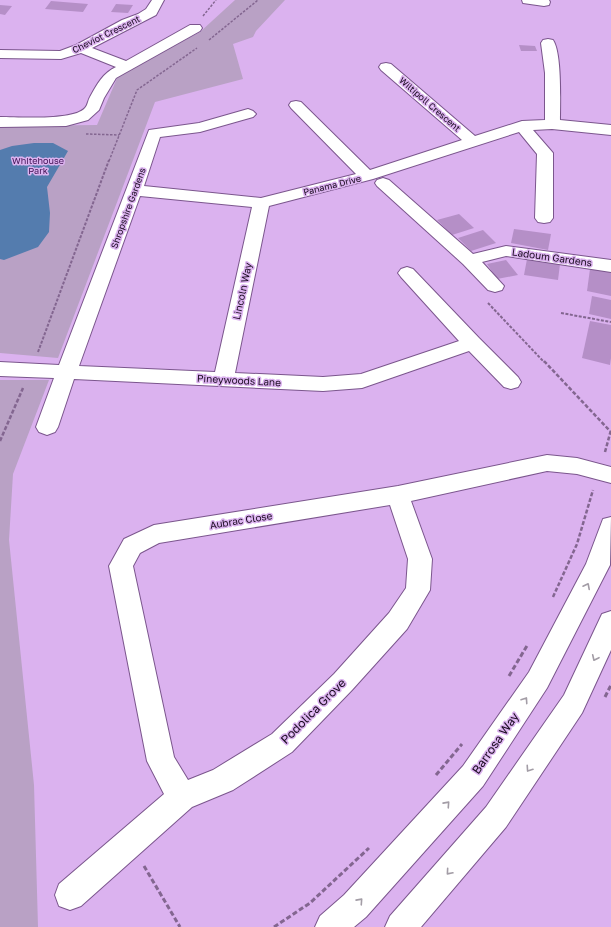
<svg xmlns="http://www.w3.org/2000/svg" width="611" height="927" font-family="'Golos Text',sans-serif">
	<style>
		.green { fill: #b9a1c5 }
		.water { fill: #547cae }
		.building { fill: #b58fc7 }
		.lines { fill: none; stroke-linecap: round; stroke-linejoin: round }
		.minor-casing { stroke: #7b568d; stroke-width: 2 }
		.path-far3 { stroke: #836690; stroke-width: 1.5; stroke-dasharray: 2.5 1.5; stroke-linecap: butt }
		.path-far2 { stroke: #836690; stroke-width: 2; stroke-dasharray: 3 1.5; stroke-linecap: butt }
		.path-far1 { stroke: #836690; stroke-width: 2.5; stroke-dasharray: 4 2; stroke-linecap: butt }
		.path { stroke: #836690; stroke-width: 3; stroke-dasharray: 5 2.5; stroke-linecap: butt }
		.minor { fill: #fff; fill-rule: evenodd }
		.oneway { stroke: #a39da6 }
		.labels { text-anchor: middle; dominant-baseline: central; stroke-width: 3; stroke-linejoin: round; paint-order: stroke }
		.far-street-label { font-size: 9px; fill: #1a0b20; stroke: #dbb2ef }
		.far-park-label { font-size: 9px; fill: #411154; stroke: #dbb2ef }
		.street-label { font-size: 10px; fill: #1a0b20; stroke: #dbb2ef }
		.near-street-label { font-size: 12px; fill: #1a0b20; stroke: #dbb2ef }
	</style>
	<rect width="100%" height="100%" fill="#dbb2ef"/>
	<!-- green -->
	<g class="green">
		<path d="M235 0H285L256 31 253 37 233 44 243 79 155 102 58 358 0 353V126L97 125 118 76 200 32Z"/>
		<path d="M0 380H49L13 474 9 540 34 785 38 927H0Z"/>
	</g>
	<!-- water -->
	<path class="water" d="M34 143H53L68 151 47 187 50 213 49 232 38 247 4 260 0 259V150L12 146Z"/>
	<!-- building -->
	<g class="building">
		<path d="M51 1 88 4 83 12 45 9Z"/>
		<path d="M116 4 133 5 128 13 111 12Z"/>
		<path d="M0 5 12 6 5 15 0 14Z"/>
		<path d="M519 45 535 46 537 51H521Z"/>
		<path d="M459 214 474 228 452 235 437 220Z"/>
		<path d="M514 229 551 234 548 250 511 243Z"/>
		<path d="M483 230 496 243 471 251 458 238Z"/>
		<path d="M527 259 560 264 558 280 524 275Z"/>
		<path d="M506 260 518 275 497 279 487 264Z"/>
		<path d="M590 269 611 272V296L587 291Z"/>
		<path d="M592 296 611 300V319L589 314Z"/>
		<path d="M590 321 611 325V358L610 365 582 358Z"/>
	</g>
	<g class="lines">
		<defs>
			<g id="minor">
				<path d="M152 0H164L156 15 92 48 126 61 190 25H200L202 28 200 31 116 78 104 98 99 110 88 120 66 126 0 127V117C18 117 74 121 85 108 88 105 88 100 90 97 97 84 103 73 116 67L81 53 61 59 0 58V50L60 51 76 45 122 20 138 14 146 9Z"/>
				<path d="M522 0H549L550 2 549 5 544 6 523 3Z"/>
				<path d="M548 39 553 40C562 53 560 103 560 120L611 125V135L552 129 533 130 553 153V218L550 222 544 223 538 222 535 218 537 154 519 132 373 179 269 206 235 373 323 377 361 374 459 341 401 277 398 273 401 269 407 267 413 269 479 338 518 377 521 382 518 387 511 389 504 387 469 351 362 388 323 391 74 379 58 427 55 432 47 435 39 432 36 427 54 378 0 376V362L59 365 149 130 199 123 248 109 253 111 256 114 253 117 200 132 160 137 144 186 261 198 356 174 291 108 289 105 291 102 296 101 301 102 370 170 462 140 381 70 379 67 381 64 386 63 391 64 475 136 522 121 545 120V73L541 43 543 40ZM140 196 252 207 215 372 79 366Z"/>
				<path d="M383 178 389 180 473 254 506 246 611 260V272L506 256 482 262 504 286 502 290 495 292 488 290 463 264 377 186 375 183 377 180Z"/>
				<path d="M547 455 577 458 611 467V483L577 474 547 471 411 501 432 559 430 590 407 629 352 690 292 752 233 790 192 807 81 906 70 910 59 906 55 895 59 884 164 794 147 761 109 566 124 539 154 525 398 486ZM390 505 408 559 406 588 389 613 334 674 272 734 213 770 188 780 174 757 133 566 140 553 159 543Z"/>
				<path d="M611 517 610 565 547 688 483 786 366 917 354 927H315L320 916 344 895 463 766 529 672 586 564 603 519Z"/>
				<path d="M611 611V650L582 713 506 827 421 927H385L390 916 486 807 564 695 602 614Z"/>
			</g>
		</defs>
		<!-- minor casing -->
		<use href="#minor" class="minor-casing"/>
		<!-- path-far3 -->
		<g class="path-far3">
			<path d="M203 16 216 0"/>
			<path d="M209 40 258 0"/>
			<path d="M86 134 119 135"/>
			<path d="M109 161 137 90 197 48"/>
		</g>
		<!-- path-far2 -->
		<g class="path-far2">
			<path d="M488 303 544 362"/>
			<path d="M561 313 611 322"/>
			<path d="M38 352 109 160"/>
		</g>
		<!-- path-far1 -->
		<g class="path-far1">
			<path d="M544 361 610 431"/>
			<path d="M0 441 23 388"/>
			<path d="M605 452 611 430"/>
			<path d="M553 597 577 544 593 490"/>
		</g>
		<!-- path -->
		<g class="path">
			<path d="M509 676 528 644"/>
			<path d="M605 697 611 685"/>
			<path d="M436 775 462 744"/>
			<path d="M144 866 180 927"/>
			<path d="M274 927 310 903 369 848"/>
		</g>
		<!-- minor -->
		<use href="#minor" class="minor"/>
	</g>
	<!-- one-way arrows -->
	<defs><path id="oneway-chevron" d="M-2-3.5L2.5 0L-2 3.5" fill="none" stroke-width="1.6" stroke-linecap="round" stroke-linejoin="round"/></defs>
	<g class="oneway">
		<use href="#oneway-chevron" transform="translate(587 586) rotate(-63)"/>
		<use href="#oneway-chevron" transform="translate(595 658) rotate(115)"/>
		<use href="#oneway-chevron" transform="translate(525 700) rotate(-56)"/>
		<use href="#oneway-chevron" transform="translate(529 769) rotate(124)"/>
		<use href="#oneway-chevron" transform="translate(447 804) rotate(-48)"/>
		<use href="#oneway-chevron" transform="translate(449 872) rotate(131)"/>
		<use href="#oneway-chevron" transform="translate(360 901) rotate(-48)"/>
	</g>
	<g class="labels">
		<!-- far-street labels -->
		<g class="far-street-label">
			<text transform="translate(106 34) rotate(-26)">Cheviot Crescent</text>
			<text transform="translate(430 104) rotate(41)">Wiltipoll Crescent</text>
			<text transform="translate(332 185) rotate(-14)">Panama Drive</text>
			<text transform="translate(128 208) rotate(-70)">Shropshire Gardens</text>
		</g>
		<!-- far-park labels -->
		<g class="far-park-label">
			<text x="38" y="160">Whitehouse<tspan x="38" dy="10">Park</tspan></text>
		</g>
		<!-- street labels -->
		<g class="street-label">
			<text transform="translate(552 257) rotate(8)">Ladoum Gardens</text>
			<text transform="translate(242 291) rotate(-78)">Lincoln Way</text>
			<text transform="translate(239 380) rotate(3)">Pineywoods Lane</text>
			<text transform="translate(241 520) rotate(-9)">Aubrac Close</text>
		</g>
		<!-- near-street labels -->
		<g class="near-street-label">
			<text transform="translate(313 711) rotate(-45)">Podolica Grove</text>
			<text transform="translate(495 743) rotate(-55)">Barrosa Way</text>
		</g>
	</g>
</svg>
